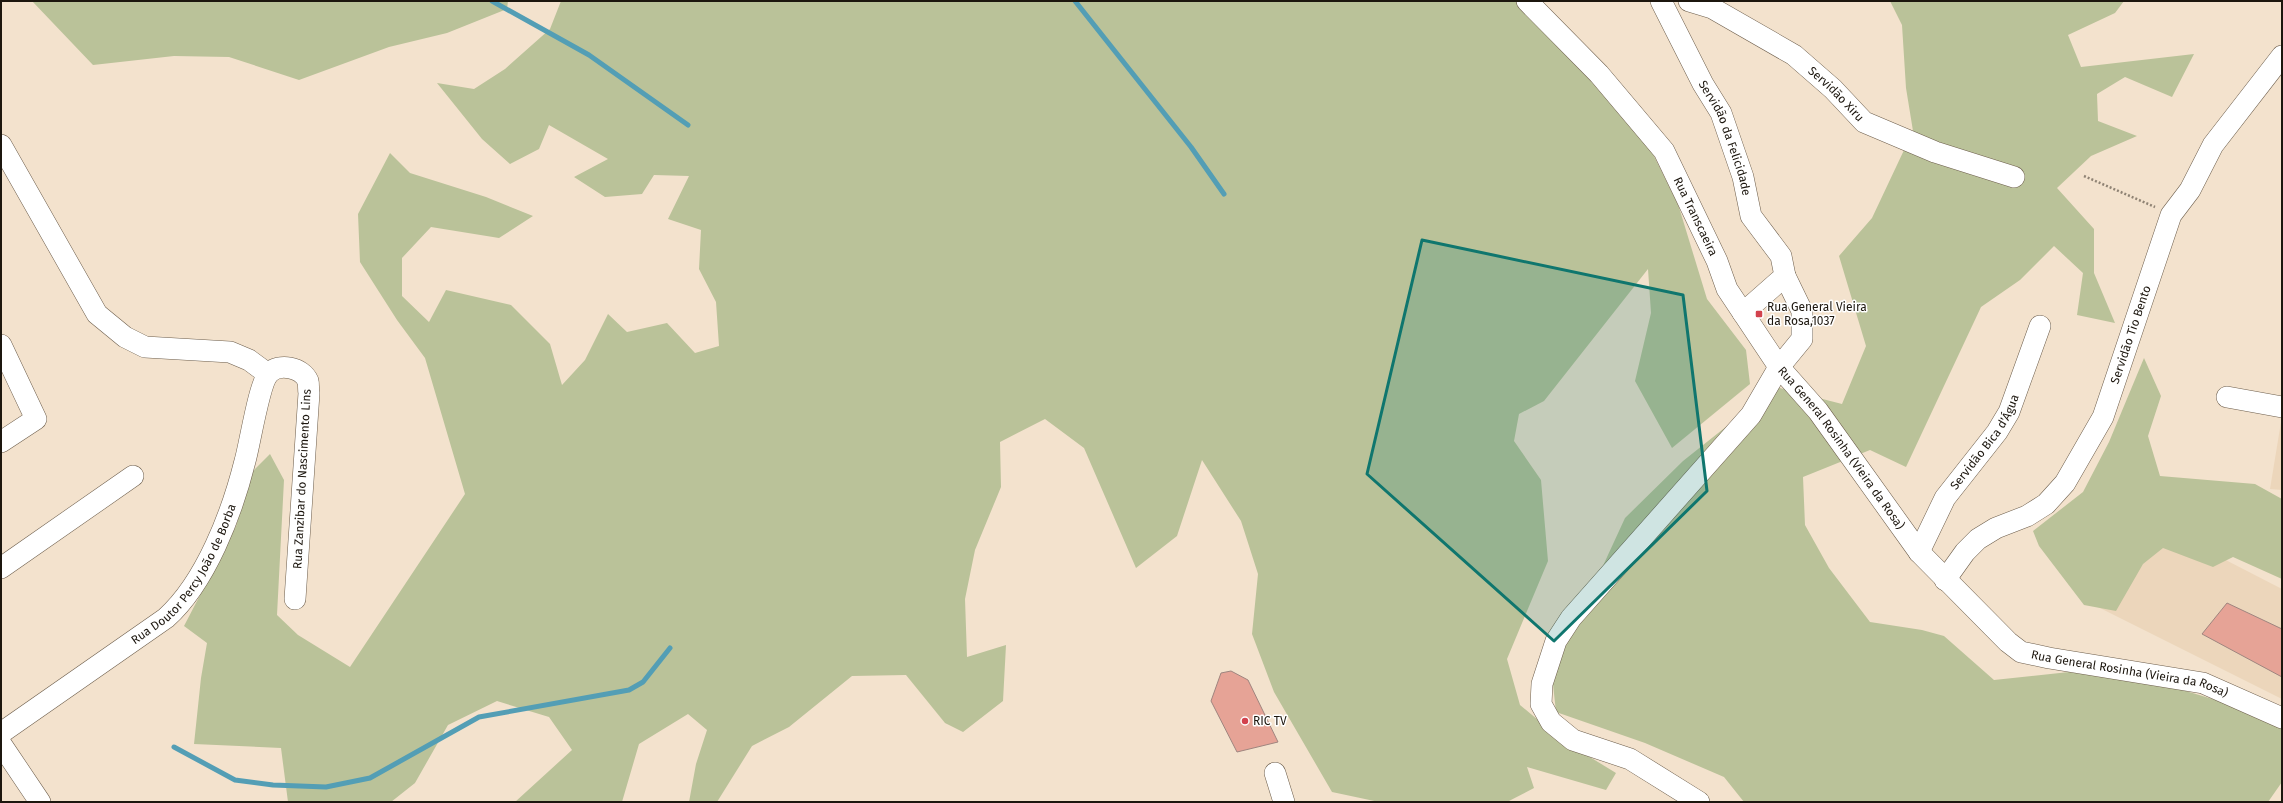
<svg xmlns="http://www.w3.org/2000/svg" width="2283" height="803" font-family="'Fira Sans',sans-serif">
	<style>
		.built { fill: #ecd6bb }
		.green { fill: #bac299 }
		.lines { fill: none; stroke-linecap: round; stroke-linejoin: round }
		.stream { stroke: #539eb5; stroke-width: 5 }
		.building { fill: #e6a396; stroke: #9f857f }
		.minor-casing { stroke: #6d5e4c; stroke-width: 22 }
		.path { stroke: #8f8374; stroke-width: 2.5; stroke-dasharray: 2 2; stroke-linecap: butt }
		.minor { stroke: #fff; stroke-width: 21 }
		.marked { fill: #0f766e; fill-opacity: 0.2; stroke: #0f766e; stroke-width: 3; stroke-linejoin: round }
		.poi-dot { fill: #d2424d; stroke: #fff; stroke-width: 1.5 }
		.labels { text-anchor: middle; dominant-baseline: central; stroke-width: 3; stroke-linejoin: round; paint-order: stroke }
		.street-label { font-size: 12px; fill: #1c160e; stroke: #fff }
		.poi-label { font-size: 12px; fill: #1c160e; stroke: #fff; text-anchor: start }
	</style>
	<rect width="100%" height="100%" fill="#f3e2cd"/>
	<!-- built -->
	<g class="built">
		<path d="M2282 416V490L2270 489Z"/>
		<path d="M2151 536 2214 554 2282 589V699L2098 607Z"/>
	</g>
	<!-- green -->
	<g class="green">
		<path d="M32 1H508L507 9 447 33 389 47 299 80 229 57 174 56 93 65Z"/>
		<path d="M561 1H1516L1566 53 1650 148 1678 204 1707 299 1746 350 1750 384 1672 448 1635 381 1651 313 1648 269 1544 401 1519 414 1514 441 1541 480 1548 561 1507 659 1520 705 1562 740 1616 773 1606 790 1527 767 1534 788 1507 802H1379L1332 792 1274 692 1252 634 1258 574 1241 521 1202 460 1177 536 1136 568 1084 448 1045 419 1000 442 1001 487 975 550 965 599 967 657 1006 645 1003 701 963 732 945 723 906 675 852 676 789 727 752 746 717 802H689L696 764 707 730 688 714 639 744 622 802H515L572 750 549 717 497 701 448 725 415 783 391 802H288L281 748 194 744 201 678 207 643 184 626 236 526 252 472 270 454 284 480 277 615 298 635 350 667 465 494 425 358 397 320 360 262 358 214 390 153 410 173 486 197 533 216 499 238 431 227 402 258V296L429 322 446 290 511 305 550 344 562 385 585 360 608 314 627 332 667 323 695 353 719 346 716 302 699 269 701 230 668 219 689 176 654 175 642 194 605 197 574 177 608 159 549 125 539 149 510 164 482 139 437 83 474 89 505 69 550 29Z"/>
		<path d="M1890 1H2124L2115 13 2068 35 2081 67 2194 54 2172 97 2125 77 2097 94 2098 121 2137 136 2091 156 2057 188 2094 229V273L2115 323 2077 315 2083 273 2054 246 2020 280 1981 307 1906 467 1870 450 1803 477 1805 525 1829 568 1870 622 1922 630 1944 636 1994 680 2069 672 2166 685 2282 720V782L2268 802H1744L1724 777 1645 743 1556 712 1551 666 1578 620 1625 518 1683 461 1776 387 1842 404 1866 346 1839 256 1872 218 1913 131 1906 88 1902 25Z"/>
		<path d="M2144 358 2161 396 2148 436 2160 476 2255 484 2282 499V579L2233 557 2213 567 2163 548 2143 564 2116 611 2084 605 2039 546 2033 531 2083 492 2109 442Z"/>
	</g>
	<g class="lines">
		<!-- stream -->
		<g class="stream">
			<path d="M492 1 589 55 688 125"/>
			<path d="M1075 1 1191 147 1224 194"/>
			<path d="M174 747 235 780 273 785 326 787 370 778 479 717 629 690 643 682 670 648"/>
		</g>
	</g>
	<!-- building -->
	<g class="building">
		<path d="M2227 603 2282 629V677L2202 634Z"/>
		<path d="M1231 671 1248 680 1278 742 1237 752 1211 701 1221 673Z"/>
	</g>
	<g class="lines">
		<defs>
			<g id="minor">
				<path id="s1" d="M1527 1 1599 74 1664 151 1717 261 1727 289 1779 367 1818 411 1919 552 2008 642 2021 652 2049 658 2203 683 2282 718"/>
				<path id="s2" d="M1661 1 1703 84 1721 113 1743 177 1751 216 1781 256 1785 276 1743 313"/>
				<path id="s3" d="M1689 1 1712 8 1794 55 1833 89 1864 122 1935 152 2014 177"/>
				<path d="M1 145 97 314 125 337 145 347 230 352 249 360 268 374"/>
				<path d="M1 345 36 419 1 442"/>
				<path d="M2227 397 2282 407"/>
				<path id="s4" d="M1919 552 1945 498 1997 432 2009 412 2040 326"/>
				<path d="M1 568 133 476"/>
				<path id="s5" d="M1945 580 1965 552 1978 539 1996 528 2027 516 2046 504 2065 483 2103 417 2171 215 2190 190 2213 145 2282 56"/>
				<path id="s6" d="M1 733 166 618C206 582 232 513 245 461 250 444 259 383 269 373 279 363 302 367 308 381 309 384 308 389 309 393L295 599"/>
				<path d="M1 744 40 802"/>
				<path d="M1275 773 1284 802"/>
				<path d="M1699 802 1630 759 1573 740 1551 722 1541 704 1542 684 1556 641 1571 618 1751 415 1779 367 1802 339V311L1785 276"/>
			</g>
		</defs>
		<!-- minor casing -->
		<use href="#minor" class="minor-casing"/>
		<!-- path -->
		<path class="path" d="M2084 176 2155 207"/>
		<!-- minor -->
		<use href="#minor" class="minor"/>
	</g>
	<!-- marked area -->
	<path class="marked" d="M1422 240 1683 295 1707 491 1554 641 1367 474Z"/>
	<!-- markers -->
	<g class="poi-dot">
		<rect x="1755" y="310" width="8" height="8" rx="2"/>
		<circle cx="1245" cy="721" r="4"/>
	</g>
	<g class="labels">
		<!-- street labels -->
		<g class="street-label">
			<text stroke="none"><textPath href="#s3" startOffset="176">Servidão Xiru</textPath></text>
			<text stroke="none"><textPath href="#s2" startOffset="152">Servidão da Felicidade</textPath></text>
			<text stroke="none"><textPath href="#s1" startOffset="276">Rua Transcaeira</textPath></text>
			<text stroke="none"><textPath href="#s5" startOffset="321">Servidão Tio Bento</textPath></text>
			<text stroke="none"><textPath href="#s4" startOffset="129">Servidão Bica d'Água</textPath></text>
			<text stroke="none"><textPath href="#s1" startOffset="551">Rua General Rosinha (Vieira da Rosa)</textPath></text>
			<text transform="translate(302 479) rotate(-87)">Rua Zanzibar do Nascimento Lins</text>
			<text stroke="none"><textPath href="#s6" startOffset="247">Rua Doutor Percy João de Borba</textPath></text>
			<text stroke="none"><textPath href="#s1" startOffset="935">Rua General Rosinha (Vieira da Rosa)</textPath></text>
		</g>
		<!-- poi labels -->
		<g class="poi-label">
			<text x="1767" y="307">Rua General Vieira<tspan x="1767" dy="14">da Rosa,1037</tspan></text>
			<text x="1253" y="721">RIC TV</text>
		</g>
	</g>
	<!-- border -->
	<rect width="2283" height="803" fill="none" stroke="#1c160e" stroke-width="4"/>
</svg>
